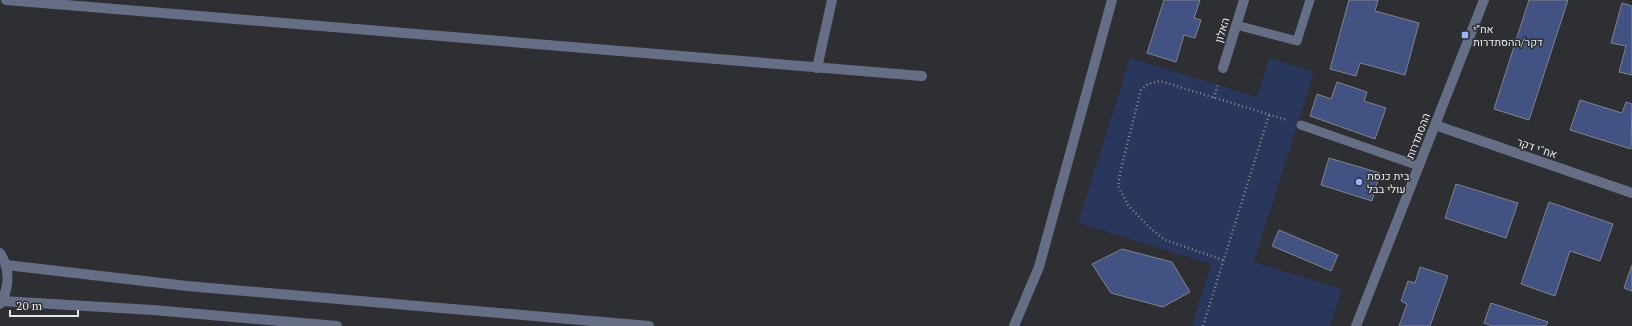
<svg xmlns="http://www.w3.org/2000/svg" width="1632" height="326" font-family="'PT Serif',Heebo,serif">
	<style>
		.green { fill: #2a375d }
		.building { fill: #425283; stroke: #818388 }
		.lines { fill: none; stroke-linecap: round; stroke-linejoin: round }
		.path { stroke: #87898c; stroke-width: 2.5; stroke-dasharray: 1 3; stroke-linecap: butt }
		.lane { stroke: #666e85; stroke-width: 9 }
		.street { stroke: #666e85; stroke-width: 10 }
		.poi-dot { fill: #9bb5fd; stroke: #2d2f33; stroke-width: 1.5 }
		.labels { text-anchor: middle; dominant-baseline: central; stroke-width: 3; stroke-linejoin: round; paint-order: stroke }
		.poi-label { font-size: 11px; fill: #e6e8ea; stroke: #2d2f33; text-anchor: start }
		.street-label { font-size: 11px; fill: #e6e8ea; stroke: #2d2f33 }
	</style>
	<rect width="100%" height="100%" fill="#2d2f33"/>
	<!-- green -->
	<path class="green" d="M1130 58 1257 97 1269 58 1314 72 1254 262 1342 289 1330 326H1192L1211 264 1078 223Z"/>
	<!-- building -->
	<g class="building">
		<path d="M1164 0H1200L1194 18 1201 20 1195 38 1184 35 1176 62 1147 53Z"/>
		<path d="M1349 0H1378L1375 11 1419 23 1405 75 1360 63 1356 76 1330 69Z"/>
		<path d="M1529 0H1568L1529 120 1494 109Z"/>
		<path d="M1622 3 1632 6V75L1619 72 1626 46 1611 43Z"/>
		<path d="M1337 82 1367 92 1364 101 1386 108 1375 139 1310 116 1317 94 1331 99Z"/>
		<path d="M1580 100 1622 113 1626 102 1632 104 1631 149 1570 130Z"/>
		<path d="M1329 158 1380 173 1372 201 1321 185Z"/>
		<path d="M1456 184 1518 203 1506 238 1445 218Z"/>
		<path d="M1549 202 1613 224 1600 261 1570 251 1555 296 1521 284Z"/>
		<path d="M1279 230 1338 255 1331 271 1272 246Z"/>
		<path d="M1122 249 1172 262 1190 292 1163 307 1111 293 1092 264Z"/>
		<path d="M1632 265V291L1624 288Z"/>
		<path d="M1420 267 1448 276 1430 326H1399L1407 304 1401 301 1408 281 1415 283Z"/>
		<path d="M1491 303 1548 322 1546 326H1492L1484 323Z"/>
	</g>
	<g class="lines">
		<!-- path -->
		<g class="path">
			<path d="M1214 98 1218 84"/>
			<path d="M1223 260 1165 240 1149 227 1128 205 1118 186 1121 169 1141 90 1148 84 1160 81 1287 120"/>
			<path d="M1203 326 1269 115"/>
		</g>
		<!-- lane -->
		<g class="lane">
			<path d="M1236 25 1297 41 1310 0"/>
			<path d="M1301 125 1419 166"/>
		</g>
		<!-- street -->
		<g class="street">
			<path d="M6 0 922 76"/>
			<path d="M817 68 832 0"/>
			<path d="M1223 68 1244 0"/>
			<path d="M1435 125 1632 193"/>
			<path d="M0 253C10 269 10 287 0 304"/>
			<path d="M6 265 187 286 649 326"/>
			<path d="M2 301 153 310 337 326"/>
			<path d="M1014 326 1039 267 1112 0"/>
			<path d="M1356 326 1484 0"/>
		</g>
	</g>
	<!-- markers -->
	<g class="poi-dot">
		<rect x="1461" y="31" width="8" height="8" rx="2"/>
		<circle cx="1359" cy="182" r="4"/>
	</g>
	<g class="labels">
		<!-- poi labels -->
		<g class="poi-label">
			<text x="1473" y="29">אח״י<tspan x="1473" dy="13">דקר/ההסתדרות</tspan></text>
			<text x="1367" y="176">בית כנסת<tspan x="1367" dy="13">עולי בבל</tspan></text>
		</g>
		<!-- street labels -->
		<g class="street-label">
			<text transform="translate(1222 30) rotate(-73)">האלון</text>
			<text transform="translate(1418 136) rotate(-69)">ההסתדרות</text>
			<text transform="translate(1537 148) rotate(19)">אח"י דקר</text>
		</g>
	</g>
	<!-- scale -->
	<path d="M10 310v6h68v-6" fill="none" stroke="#e6e8ea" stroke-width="2"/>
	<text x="16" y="310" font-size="12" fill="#e6e8ea" stroke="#2d2f33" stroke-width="3" paint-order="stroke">20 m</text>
</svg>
